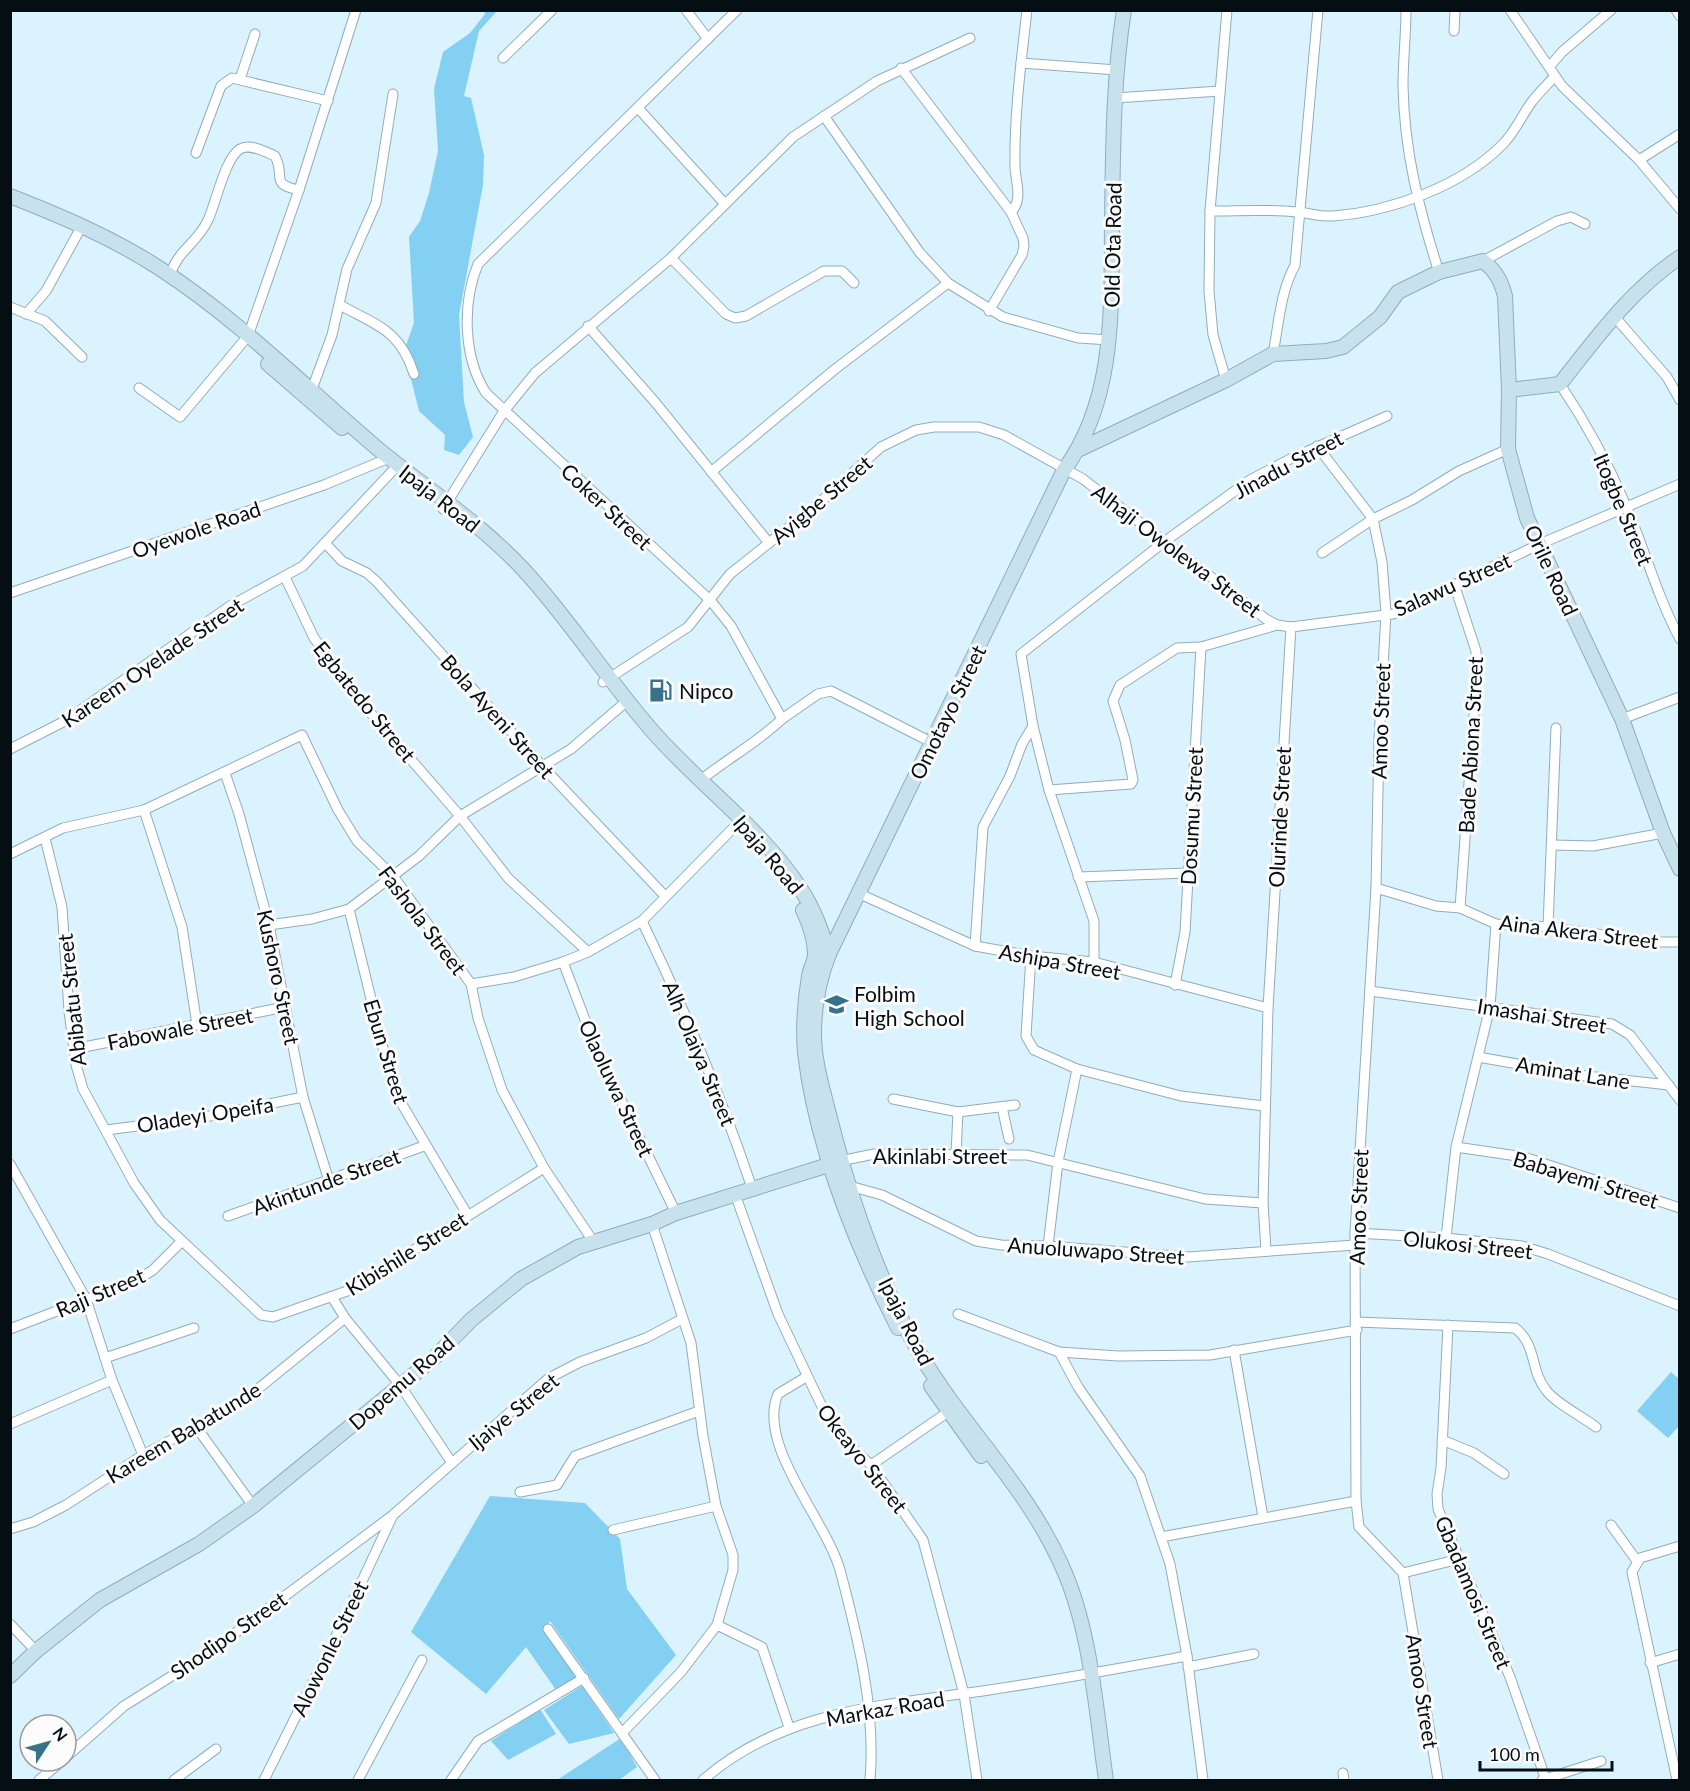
<svg xmlns="http://www.w3.org/2000/svg" width="1690" height="1791" font-family="Lato,sans-serif">
	<style>
		.green { fill: #83d0f3 }
		.lines { fill: none; stroke-linecap: round; stroke-linejoin: round }
		.street-casing { stroke: #91adba; stroke-width: 11 }
		.secondary-casing { stroke: #91adba; stroke-width: 16 }
		.street { stroke: #fff; stroke-width: 9 }
		.secondary { stroke: #c8e2ed; stroke-width: 14 }
		.labels { text-anchor: middle; dominant-baseline: central; stroke-width: 6; stroke-linejoin: round; paint-order: stroke }
		.street-label { font-size: 21px; fill: #050f13; stroke: #fbfbfb }
		.poi-label { font-size: 21px; fill: #050f13; stroke: #fbfbfb; text-anchor: start }
	</style>
	<rect width="100%" height="100%" fill="#dbf3fe"/>
	<!-- green -->
	<g class="green">
		<path d="M484 11H497L479 31 464 96 471 98 484 155 483 185 459 315 464 402 473 437 459 455 444 450 445 435 419 411 404 351 414 323 409 237 420 221 429 193 438 151 434 89 443 52 470 33 485 14Z"/>
		<path d="M1671 1372 1679 1379 1680 1425 1668 1438 1637 1411Z"/>
		<path d="M490 1496 585 1503 620 1539 627 1589 676 1655 619 1719 550 1621 544 1631 577 1678 556 1690 526 1647 486 1694 411 1632Z"/>
		<path d="M582 1686 614 1733 569 1744 544 1710Z"/>
		<path d="M540 1709 556 1734 508 1760 491 1741Z"/>
		<path d="M621 1738 637 1767 619 1780H557Z"/>
	</g>
	<g class="lines">
		<defs>
			<g id="street">
				<path d="M686 10 708 39"/>
				<path d="M1406 10C1406 35 1403 60 1403 85 1404 150 1419 210 1439 272"/>
				<path d="M1510 10 1562 86 1639 160 1680 209"/>
				<path d="M1676 10 1680 16"/>
				<path d="M1454 31 1455 10"/>
				<path d="M503 58 552 10"/>
				<path d="M1021 63 1117 70"/>
				<path d="M1550 66 1562 52 1611 10"/>
				<path d="M901 68 1011 212 1023 238 1024 246 1022 255 989 311"/>
				<path d="M240 79 255 34"/>
				<path d="M1115 98 1220 91"/>
				<path d="M638 108 725 204"/>
				<path d="M824 116 920 253 948 283 1003 317 1078 338 1110 340"/>
				<path d="M196 153 221 86 232 78 328 101"/>
				<path d="M1639 160 1680 134"/>
				<path d="M1210 211C1239 211 1269 209 1297 212 1310 213 1320 217 1333 216 1390 212 1462 186 1503 144 1515 132 1521 117 1531 103 1538 93 1547 85 1555 76"/>
				<path d="M1011 212C1023 200 1016 183 1015 168 1014 116 1021 63 1027 10"/>
				<path d="M671 258 726 314 735 318 746 316 824 271H842L854 283"/>
				<path d="M1483 261 1557 221 1571 217 1585 224"/>
				<path d="M170 276C177 250 197 244 208 220 216 203 225 158 240 149 250 143 266 152 275 156 286 177 269 184 299 190"/>
				<path d="M340 305C378 326 400 330 414 374"/>
				<path d="M10 307 45 321 82 357"/>
				<path d="M26 314 46 291 78 233"/>
				<path d="M1614 316 1667 377 1680 400"/>
				<path d="M588 326 655 402 769 543"/>
				<path d="M1273 354C1279 323 1280 293 1295 265L1318 10"/>
				<path d="M1226 380 1213 335 1209 291 1210 211 1227 10"/>
				<path d="M1560 384C1586 423 1608 463 1626 506 1645 550 1657 596 1680 639"/>
				<path d="M139 388 180 417 248 336 299 190 356 10"/>
				<path d="M312 389 332 335 347 269 376 203 393 94"/>
				<path d="M1317 446 1373 519 1382 562 1386 613 1379 740 1376 888 1355 1233 1356 1501 1359 1527 1403 1573 1438 1780"/>
				<path d="M711 472 834 370 948 283"/>
				<path d="M443 509 504 411 535 373 671 258 793 137 877 81 970 38"/>
				<path d="M326 544 342 561 367 573 377 582 543 767 665 896"/>
				<path d="M1322 553 1373 519 1412 500 1459 471 1508 449"/>
				<path d="M285 577 314 638 368 710 460 816 508 878 588 952"/>
				<path d="M1454 584 1476 651 1477 672 1460 908"/>
				<path d="M10 593 324 485 389 458"/>
				<path d="M603 682 688 627 730 574 818 504 881 447 916 430 934 427H979L1004 435 1083 479 1266 619 1277 625 1291 627 1393 614 1540 544 1680 484"/>
				<path d="M782 719 818 694 831 691 931 742"/>
				<path d="M1622 719 1680 697"/>
				<path d="M10 749 65 721 230 606 303 566 398 465"/>
				<path d="M225 773 239 814 269 925 303 1097 329 1181"/>
				<path d="M701 780C727 759 758 742 782 719L731 626 710 600 486 393C463 357 462 303 478 264L737 10"/>
				<path d="M1049 790 1131 784 1133 780 1125 740 1113 701 1120 685 1177 648 1201 647 1277 625"/>
				<path d="M144 810 182 927 197 1025"/>
				<path d="M45 838 62 907 69 1011 76 1065 83 1089 134 1183 160 1220 261 1315 273 1317 350 1290 544 1168"/>
				<path d="M1553 845 1593 846 1663 833"/>
				<path d="M10 854 63 828 144 810 302 735 338 810 357 841 393 876 471 984 478 1018 502 1090 544 1168 593 1241"/>
				<path d="M1078 877 1188 873"/>
				<path d="M1376 888 1436 906 1460 908 1496 924 1548 927 1653 942H1680"/>
				<path d="M860 894 975 946 1031 956 1094 962 1268 1008"/>
				<path d="M349 909 387 1064 403 1106 467 1214"/>
				<path d="M642 921C684 1008 721 1096 752 1188"/>
				<path d="M269 925 312 919 349 909 419 856 460 816 571 749 627 701"/>
				<path d="M1548 927 1556 728"/>
				<path d="M975 946 983 827 1010 776 1022 744 1033 726"/>
				<path d="M1031 956 1026 1036 1034 1050 1077 1069 1181 1096 1264 1106"/>
				<path d="M563 962 597 1051 676 1213"/>
				<path d="M1094 962V921L1049 790 1033 726 1021 654 1164 542 1250 480 1290 459 1387 416"/>
				<path d="M471 984 514 977 563 962 588 952 642 921 741 820"/>
				<path d="M1175 985 1185 932 1201 647"/>
				<path d="M1370 991 1612 1024 1630 1035 1680 1100"/>
				<path d="M74 1049 285 1007"/>
				<path d="M1478 1057 1586 1076 1669 1085"/>
				<path d="M893 1099 958 1112 1015 1105"/>
				<path d="M1002 1107 1009 1139"/>
				<path d="M106 1130 200 1118 303 1097"/>
				<path d="M1456 1147 1524 1157 1680 1208"/>
				<path d="M956 1154 958 1112"/>
				<path d="M840 1161 874 1154 1027 1155 1205 1199 1263 1203"/>
				<path d="M10 1164 86 1299 112 1380 143 1455"/>
				<path d="M846 1185 882 1195 976 1241 1001 1245 1048 1246 1188 1257 1355 1245"/>
				<path d="M735 1194 778 1314 825 1413 845 1441 871 1465 923 1540 964 1694 977 1780"/>
				<path d="M228 1216 424 1146"/>
				<path d="M1355 1233 1446 1238 1522 1246 1548 1254 1680 1306"/>
				<path d="M1446 1238 1456 1147 1490 1007 1496 924"/>
				<path d="M1048 1246 1058 1162 1077 1069"/>
				<path d="M1266 1250 1263 1203 1268 1008 1291 627"/>
				<path d="M332 1297 345 1318 400 1385 452 1463"/>
				<path d="M958 1314 1059 1352 1118 1356 1210 1355 1357 1330"/>
				<path d="M1356 1322 1515 1328C1537 1344 1530 1371 1546 1390 1555 1403 1583 1417 1596 1427"/>
				<path d="M1448 1325 1441 1468 1437 1494 1438 1509 1510 1677 1546 1780"/>
				<path d="M10 1329 137 1280 153 1270 181 1242"/>
				<path d="M1234 1350 1263 1517"/>
				<path d="M1059 1352 1078 1387 1140 1476 1170 1564 1187 1656 1203 1780"/>
				<path d="M105 1358 194 1328"/>
				<path d="M806 1377 778 1394C756 1445 826 1520 840 1570 858 1638 876 1710 870 1780"/>
				<path d="M10 1424 112 1380"/>
				<path d="M197 1428 253 1506"/>
				<path d="M1442 1440 1474 1453 1504 1474"/>
				<path d="M871 1465 948 1412"/>
				<path d="M520 1492 557 1485 575 1456 699 1411"/>
				<path d="M1611 1525 1637 1561"/>
				<path d="M10 1529 33 1522 66 1505 143 1455 242 1402 345 1318"/>
				<path d="M613 1530 716 1506"/>
				<path d="M1161 1537 1356 1501"/>
				<path d="M1403 1573 1459 1559"/>
				<path d="M10 1624 36 1651"/>
				<path d="M717 1625 762 1647 789 1727"/>
				<path d="M548 1629 655 1780"/>
				<path d="M1650 1663 1680 1654"/>
				<path d="M1188 1667 1254 1654"/>
				<path d="M623 1732 681 1672 717 1625 733 1570V1555L716 1506 703 1436 691 1343 652 1224"/>
				<path d="M66 1757 124 1706 210 1652 393 1515 549 1378 580 1362 646 1338 682 1319"/>
				<path d="M1343 1773 1344 1780"/>
				<path d="M39 1780 62 1761"/>
				<path d="M174 1780 216 1749"/>
				<path d="M264 1780 343 1622 392 1517"/>
				<path d="M358 1780 422 1660"/>
				<path d="M451 1780 478 1741 584 1678"/>
				<path d="M703 1780C784 1709 888 1705 989 1690 1056 1680 1121 1668 1187 1656"/>
				<path d="M1542 1780 1601 1761"/>
				<path d="M1677 1780 1632 1572 1640 1558 1680 1546"/>
			</g>
			<g id="secondary">
				<path d="M10 196C61 216 113 238 159 268 239 320 306 388 378 449 427 489 480 523 523 569 571 621 608 681 655 734 702 787 764 831 802 891 815 911 822 933 829 954 819 980 814 1006 814 1034 814 1062 823 1090 830 1118 850 1198 879 1282 920 1354 963 1427 1026 1486 1061 1564 1091 1628 1096 1711 1106 1780"/>
				<path d="M268 364 342 428"/>
				<path d="M1509 390 1560 384C1597 337 1630 291 1680 257"/>
				<path d="M1080 449 1226 380 1273 354 1326 351 1343 347 1380 317 1398 292 1439 272 1483 261C1496 271 1501 281 1505 296L1509 390 1508 449 1527 518 1622 719 1663 833 1680 869"/>
				<path d="M803 910C809 923 815 940 815 954 815 961 810 969 809 976 805 1000 803 1029 805 1053 816 1146 856 1245 898 1328"/>
				<path d="M825 954H829L1064 470C1117 398 1111 304 1112 219 1113 150 1113 80 1124 10"/>
				<path d="M931 1386 981 1456"/>
				<path d="M10 1676 36 1651 100 1600 199 1544 253 1506 434 1358 471 1320 521 1279 578 1247 652 1224 676 1213 838 1162"/>
			</g>
		</defs>
		<!-- street casing -->
		<use href="#street" class="street-casing"/>
		<!-- secondary casing -->
		<use href="#secondary" class="secondary-casing"/>
		<!-- street -->
		<use href="#street" class="street"/>
		<!-- secondary -->
		<use href="#secondary" class="secondary"/>
	</g>
	<!-- icons -->
	<defs>
		<symbol id="fuel-bare" viewBox="-9 -9 18 18"><path d="M-5.5-6h7V0h2V4h1.3V-2.5L3-4.5l.8-.8L6-3V5H2.5V1h-1V6h-7ZM-4.2-4.7v3.2H.2V-4.7Z" fill="#38718a" stroke="#fbfbfb" stroke-width="2.5" paint-order="stroke"/></symbol>
		<symbol id="school-bare" viewBox="-9 -9 18 18"><path d="M0-5L7-2L0 1L-7-2ZM-4 1L0 2.5L4 1V4Q0 6-4 4Z" fill="#38718a" stroke="#fbfbfb" stroke-width="2.5" paint-order="stroke"/></symbol>
	</defs>
	<g fill-rule="evenodd">
		<use href="#fuel-bare" x="644" y="674" width="33" height="33"/>
		<use href="#school-bare" x="820" y="988" width="33" height="33"/>
	</g>
	<g class="labels">
		<!-- street labels -->
		<g class="street-label">
			<text transform="translate(1112 245) rotate(-89)">Old Ota Road</text>
			<text transform="translate(1288 464) rotate(-28)">Jinadu Street</text>
			<text transform="translate(440 498) rotate(38)">Ipaja Road</text>
			<text transform="translate(821 499) rotate(-40)">Ayigbe Street</text>
			<text transform="translate(607 506) rotate(43)">Coker Street</text>
			<text transform="translate(1624 509) rotate(67)">Itogbe Street</text>
			<text transform="translate(196 529) rotate(-19)">Oyewole Road</text>
			<text transform="translate(1177 550) rotate(37)">Alhaji Owolewa Street</text>
			<text transform="translate(1552 570) rotate(65)">Orile Road</text>
			<text transform="translate(1452 584) rotate(-24)">Salawu Street</text>
			<text transform="translate(152 662) rotate(-34)">Kareem Oyelade Street</text>
			<text transform="translate(365 701) rotate(51)">Egbatedo Street</text>
			<text transform="translate(947 712) rotate(-64)">Omotayo Street</text>
			<text transform="translate(498 716) rotate(48)">Bola Ayeni Street</text>
			<text transform="translate(1380 721) rotate(-88)">Amoo Street</text>
			<text transform="translate(1470 745) rotate(-87)">Bade Abiona Street</text>
			<text transform="translate(1191 816) rotate(-87)">Dosumu Street</text>
			<text transform="translate(1279 817) rotate(-87)">Olurinde Street</text>
			<text transform="translate(769 854) rotate(50)">Ipaja Road</text>
			<text transform="translate(423 920) rotate(53)">Fashola Street</text>
			<text transform="translate(1579 931) rotate(7)">Aina Akera Street</text>
			<text transform="translate(1060 961) rotate(10)">Ashipa Street</text>
			<text transform="translate(279 977) rotate(78)">Kushoro Street</text>
			<text transform="translate(71 1000) rotate(-96)">Abibatu Street</text>
			<text transform="translate(1542 1015) rotate(9)">Imashai Street</text>
			<text transform="translate(180 1028) rotate(-11)">Fabowale Street</text>
			<text transform="translate(387 1051) rotate(73)">Ebun Street</text>
			<text transform="translate(700 1053) rotate(67)">Alh Olaiya Street</text>
			<text transform="translate(1573 1072) rotate(9)">Aminat Lane</text>
			<text transform="translate(617 1088) rotate(65)">Olaoluwa Street</text>
			<text transform="translate(205 1114) rotate(-9)">Oladeyi Opeifa</text>
			<text x="940" y="1155">Akinlabi Street</text>
			<text transform="translate(1586 1179) rotate(17)">Babayemi Street</text>
			<text transform="translate(326 1181) rotate(-20)">Akintunde Street</text>
			<text transform="translate(1358 1207) rotate(-88)">Amoo Street</text>
			<text transform="translate(1468 1244) rotate(6)">Olukosi Street</text>
			<text transform="translate(1096 1250) rotate(4)">Anuoluwapo Street</text>
			<text transform="translate(406 1253) rotate(-32)">Kibishile Street</text>
			<text transform="translate(100 1292) rotate(-23)">Raji Street</text>
			<text transform="translate(907 1321) rotate(63)">Ipaja Road</text>
			<text transform="translate(401 1382) rotate(-41)">Dopemu Road</text>
			<text transform="translate(513 1411) rotate(-39)">Ijaiye Street</text>
			<text transform="translate(183 1432) rotate(-31)">Kareem Babatunde</text>
			<text transform="translate(863 1458) rotate(52)">Okeayo Street</text>
			<text transform="translate(1474 1592) rotate(67)">Gbadamosi Street</text>
			<text transform="translate(228 1635) rotate(-35)">Shodipo Street</text>
			<text transform="translate(329 1648) rotate(-64)">Alowonle Street</text>
			<text transform="translate(1423 1691) rotate(81)">Amoo Street</text>
			<text transform="translate(885 1708) rotate(-10)">Markaz Road</text>
		</g>
		<!-- poi labels -->
		<g class="poi-label">
			<text x="679" y="690">Nipco</text>
			<text x="854" y="993">Folbim<tspan x="854" dy="24">High School</tspan></text>
		</g>
	</g>
	<!-- border -->
	<rect width="1690" height="1791" fill="none" stroke="#050f13" stroke-width="24"/>
	<!-- north arrow -->
	<g transform="translate(48 1743) rotate(54)"><circle r="28" fill="#fbfbfb" stroke="#999d9e" stroke-width="1.5"/>
	<path d="M0-4.5L10 22L0 15L-10 22Z" fill="#38718a"/>
	<text y="-9" font-size="16" font-weight="bold" text-anchor="middle" fill="#050f13">N</text>
	</g>
	<!-- scale -->
	<path d="M1480 1761v9h132v-9" fill="none" stroke="#050f13" stroke-width="3"/>
	<text x="1489" y="1761" font-size="18" fill="#050f13" stroke="#fbfbfb" stroke-width="4.5" paint-order="stroke">100 m</text>
</svg>
